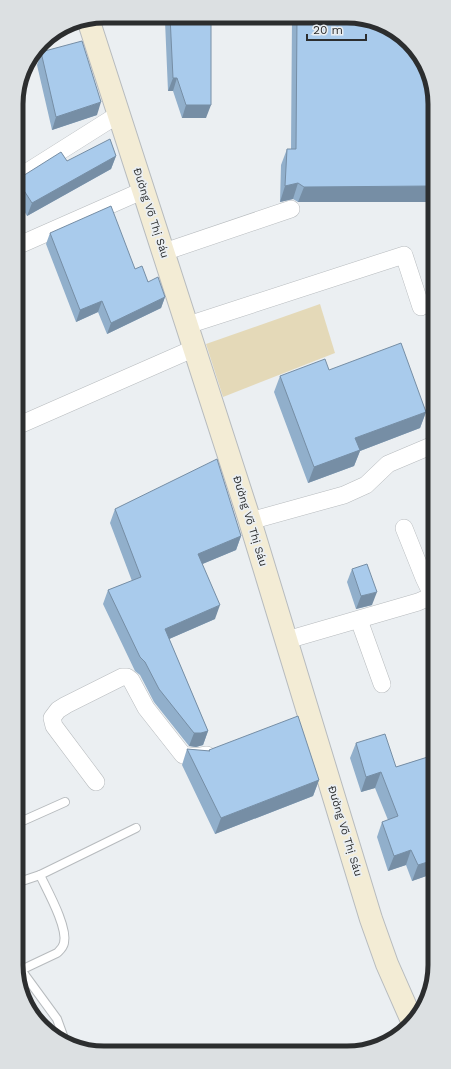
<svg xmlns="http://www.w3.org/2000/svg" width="451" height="1069" font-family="'Work Sans',sans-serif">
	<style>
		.green { fill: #e4d9b8 }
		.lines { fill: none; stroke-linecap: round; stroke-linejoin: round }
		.service-casing { stroke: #b7bbbe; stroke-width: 10 }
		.minor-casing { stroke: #b7bbbe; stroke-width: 18 }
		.secondary-casing { stroke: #b7bbbe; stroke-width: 24 }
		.service { stroke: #fff; stroke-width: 8 }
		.minor { stroke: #fff; stroke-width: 17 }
		.secondary { stroke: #f3ecd5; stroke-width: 22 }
		.wall { fill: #91afcb }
		.shaded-wall { fill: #768ea5 }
		.building { fill: #a9cbec; stroke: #768ea5 }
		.labels { text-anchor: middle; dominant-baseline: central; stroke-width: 3.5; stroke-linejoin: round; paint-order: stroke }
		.street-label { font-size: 11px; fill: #2c2e2f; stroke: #ebeff2 }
		.rim { fill: none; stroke: #2c2e2f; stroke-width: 5 }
	</style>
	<rect width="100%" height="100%" fill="#ebeff2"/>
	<!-- green -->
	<path class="green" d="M320 304 335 353 223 397 206 344Z"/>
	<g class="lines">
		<defs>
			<g id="service">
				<path d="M18 823 65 802"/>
				<path d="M19 882 40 875 136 828"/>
				<path d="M19 967 57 1019 65 1041"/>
				<path d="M21 970 57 953C60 950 63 948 64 943 68 927 47 890 40 875"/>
			</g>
			<g id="minor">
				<path d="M16 179 119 114"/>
				<path d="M17 246 144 190"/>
				<path d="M164 252 291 209"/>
				<path d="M188 325 404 255 421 307"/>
				<path d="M17 426 195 348"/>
				<path d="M250 521 344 495 366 485 388 464 433 445"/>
				<path d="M404 528 424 578 434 599"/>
				<path d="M359 620 382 684"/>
				<path d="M287 640 418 602 434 595"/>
				<path d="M96 782 54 726 52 718 58 710 66 705 122 677H127L131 680 146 708 183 755 195 757 207 755"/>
			</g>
			<path id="secondary" d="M88 19 250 521 371 919 387 964 413 1023"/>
		</defs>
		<!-- service casing -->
		<use href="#service" class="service-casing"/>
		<!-- minor casing -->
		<use href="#minor" class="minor-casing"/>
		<!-- secondary casing -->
		<use href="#secondary" class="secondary-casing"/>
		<!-- service -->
		<use href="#service" class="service"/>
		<!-- minor -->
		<use href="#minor" class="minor"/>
		<!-- secondary -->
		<use href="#secondary" class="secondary"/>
	</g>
	<!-- wall -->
	<g class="wall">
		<path d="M167 16 211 17 206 118H182L173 91H168L165 21Z"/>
		<path d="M292 17 364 18 432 81V202H298L293 199 280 202 281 165 287 149H291Z"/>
		<path d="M41 52 97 115 52 130 37 65Z"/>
		<path d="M116 156 111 169 27 216 17 199 16 175 22 176 67 161Z"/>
		<path d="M50 233 135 269 165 297 161 308 107 334 98 312 76 322 46 244Z"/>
		<path d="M329 370 426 412 420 428 360 451 354 466 308 483 274 392 280 376Z"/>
		<path d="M115 509 241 536 236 550 202 564 215 619 169 639 208 731 203 745 196 747 189 746 154 702 140 675 135 671 103 604 108 590 132 581 110 523Z"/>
		<path d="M352 569 372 605 356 609 347 582Z"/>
		<path d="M356 743 396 767 434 755 435 873 412 881 406 865 388 871 377 837 382 822 388 820 375 788 361 792 350 758Z"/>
		<path d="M187 749 208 751 209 750 319 780 313 796 215 834 182 765Z"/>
	</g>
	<!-- shaded-wall -->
	<g class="shaded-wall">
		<path d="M173 78H177L173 91H168Z"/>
		<path d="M101 102 97 115 52 130 56 117Z"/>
		<path d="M186 105H211L206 118H182Z"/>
		<path d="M116 156 111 169 27 216 32 203Z"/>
		<path d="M298 183 293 199 280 202 285 186Z"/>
		<path d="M432 186V202H298L304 187Z"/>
		<path d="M165 297 161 308 107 334 111 323Z"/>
		<path d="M102 301 98 312 76 322 80 310Z"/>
		<path d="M426 412 420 428 360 451 354 466 308 483 314 467 355 438Z"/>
		<path d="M241 536 236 550 193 568 198 554Z"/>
		<path d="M377 592 372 605 356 609 361 596Z"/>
		<path d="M220 605 215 619 160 643 165 629Z"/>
		<path d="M208 731 203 745 196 747 189 746 194 733Z"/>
		<path d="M381 772 375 788 361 792 366 777Z"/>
		<path d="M319 780 313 796 215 834 221 818Z"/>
		<path d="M411 850 406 865 388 871 394 856Z"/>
		<path d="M434 860 435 873 412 881 418 865Z"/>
	</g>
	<!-- building -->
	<g class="building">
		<path d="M170 16 211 17V105H186L177 78H173Z"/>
		<path d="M297 17 364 18 409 42 432 81V186L304 187 298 183 285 186 287 149H296Z"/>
		<path d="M82 41 101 102 56 117 41 52Z"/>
		<path d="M110 139 116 156 32 203 16 178V175L22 176 26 174 61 152 67 161Z"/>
		<path d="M111 206 135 269 142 266 148 282 158 277 165 297 111 323 102 301 80 310 50 233Z"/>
		<path d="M401 343 426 412 355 438 360 450 314 467 280 376 325 359 329 370Z"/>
		<path d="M217 459 241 536 198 554 220 605 165 629 208 731 201 733H194L159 689 145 662 140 657 108 590 141 577 115 509Z"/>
		<path d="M367 564 377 592 361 596 352 569Z"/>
		<path d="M298 716 319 780 221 818 187 749 210 751 209 750Z"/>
		<path d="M385 734 396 767 434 755V860L418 865 411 850 394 856 382 822 398 816 381 772 366 777 356 743Z"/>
	</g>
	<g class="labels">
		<!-- street labels -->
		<g class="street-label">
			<text transform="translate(151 213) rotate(72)">Đường Võ Thị Sáu</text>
			<text transform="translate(250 521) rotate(73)">Đường Võ Thị Sáu</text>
			<text transform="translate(345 831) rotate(73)">Đường Võ Thị Sáu</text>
		</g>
	</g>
	<!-- crop -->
	<path d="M0 0H451V1069H0ZM104 23H347A81 81 0 0 1 428 104V965A81 81 0 0 1 347 1046H104A81 81 0 0 1 23 965V104A81 81 0 0 1 104 23Z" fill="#dce0e2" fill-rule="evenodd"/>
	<path class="rim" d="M104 23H347A81 81 0 0 1 428 104V965A81 81 0 0 1 347 1046H104A81 81 0 0 1 23 965V104A81 81 0 0 1 104 23Z"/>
	<!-- scale -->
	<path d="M307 34v6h59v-6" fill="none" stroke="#2c2e2f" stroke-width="2"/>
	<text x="313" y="34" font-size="12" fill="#2c2e2f" stroke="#ebeff2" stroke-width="3" paint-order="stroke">20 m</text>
</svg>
